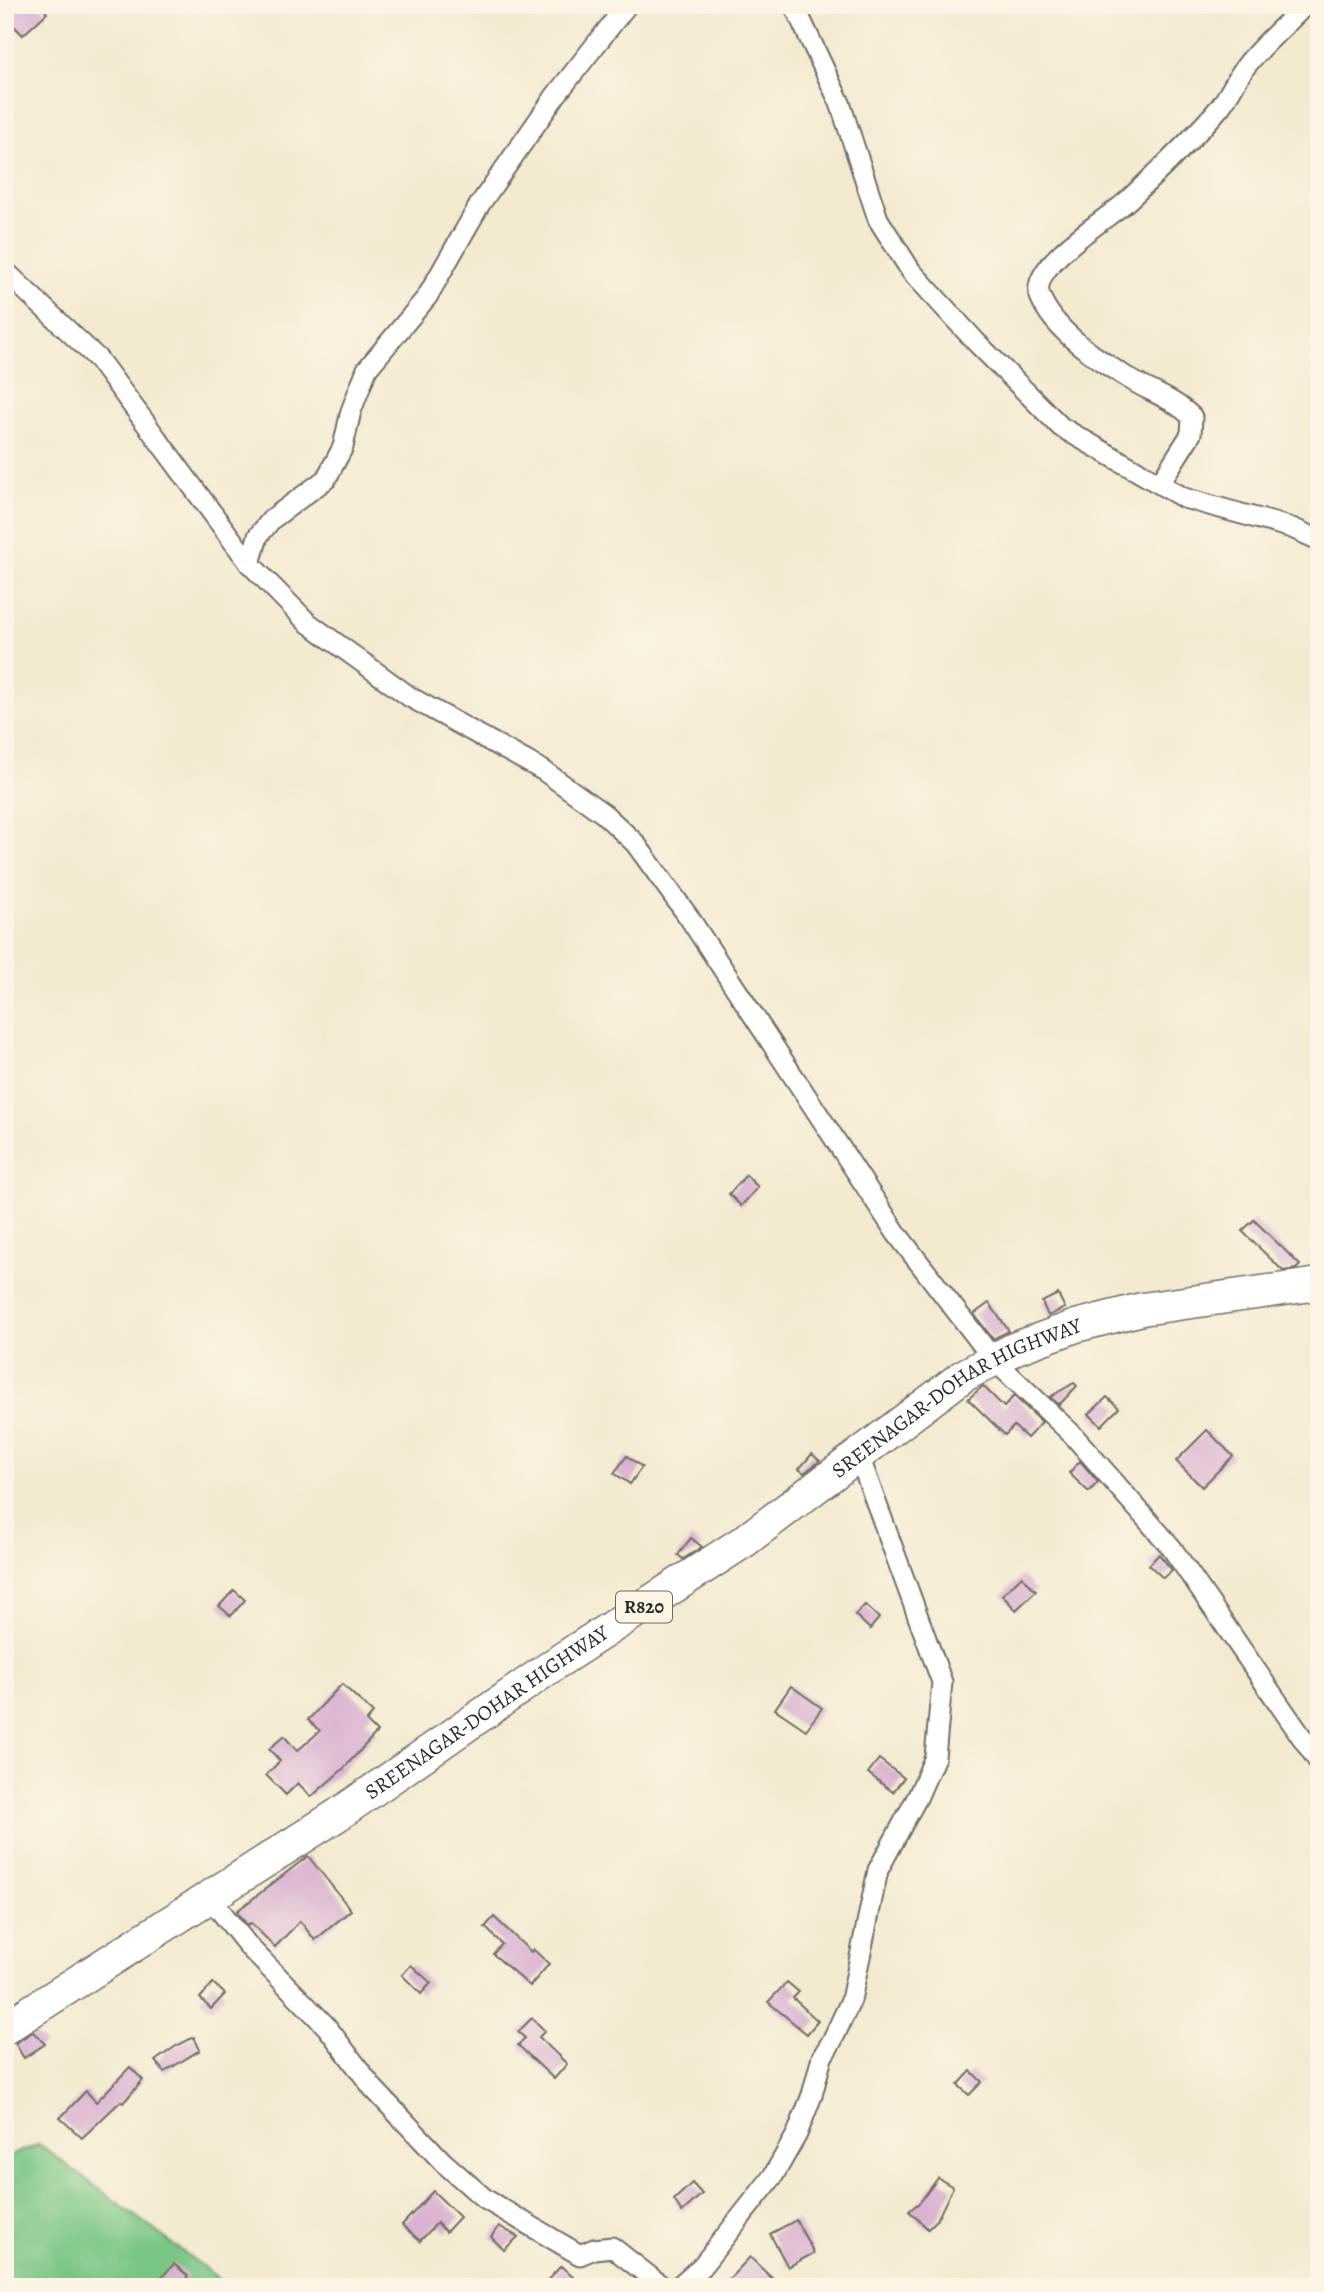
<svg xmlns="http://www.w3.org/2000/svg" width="1324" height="2292" font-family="Alegreya,serif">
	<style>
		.green { fill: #7ac685; stroke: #527858; stroke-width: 2 }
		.building { fill: #dab3d1 }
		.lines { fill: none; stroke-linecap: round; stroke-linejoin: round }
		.street-casing { stroke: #716e65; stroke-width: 23 }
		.primary-casing { stroke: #716e65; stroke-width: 35 }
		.street { stroke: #fff; stroke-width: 19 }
		.primary { stroke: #fff; stroke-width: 32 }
		.labels { text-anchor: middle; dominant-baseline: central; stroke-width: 5; stroke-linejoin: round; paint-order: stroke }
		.shield { fill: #fcf5e5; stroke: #6a6863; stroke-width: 2 }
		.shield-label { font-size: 19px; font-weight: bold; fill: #2b2b2b }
		.street-label { font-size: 21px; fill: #2b2b2b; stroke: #fcf5e5 }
	</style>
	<rect width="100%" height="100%" fill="#fcf5e5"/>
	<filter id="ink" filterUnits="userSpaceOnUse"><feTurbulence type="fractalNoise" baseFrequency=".0143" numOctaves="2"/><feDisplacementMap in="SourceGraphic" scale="14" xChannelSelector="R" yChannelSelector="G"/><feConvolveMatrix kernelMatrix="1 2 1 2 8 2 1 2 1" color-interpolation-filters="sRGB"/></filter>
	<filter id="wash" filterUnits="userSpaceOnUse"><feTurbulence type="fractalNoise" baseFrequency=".00686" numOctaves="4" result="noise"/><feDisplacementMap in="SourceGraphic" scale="28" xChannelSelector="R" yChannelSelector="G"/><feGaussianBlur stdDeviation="1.57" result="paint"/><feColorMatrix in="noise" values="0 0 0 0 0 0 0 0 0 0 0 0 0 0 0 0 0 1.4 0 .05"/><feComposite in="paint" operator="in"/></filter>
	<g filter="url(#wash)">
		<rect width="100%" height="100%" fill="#f3ead0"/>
		<!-- green -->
		<path class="green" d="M39 2144 230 2287H5V2158Z"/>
		<g id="blocks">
			<!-- building -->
			<g class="building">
				<path d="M13 5H40L47 13 23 35 5 17V13Z"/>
				<path d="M746 1175 758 1187 741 1206 729 1194Z"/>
				<path d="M1254 1220 1300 1265 1296 1269 1283 1271 1242 1231Z"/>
				<path d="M1058 1294 1065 1308 1048 1316 1042 1302Z"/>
				<path d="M989 1303 1009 1331 993 1339 974 1314Z"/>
				<path d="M1074 1383 1077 1386 1059 1405 1050 1397Z"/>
				<path d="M983 1386 1004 1407 1014 1396 1042 1422 1027 1438 1014 1426 1005 1435 968 1399Z"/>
				<path d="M1107 1397 1119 1408 1101 1426 1089 1414Z"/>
				<path d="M1207 1430 1233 1456 1202 1487 1176 1461Z"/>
				<path d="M812 1454 820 1461 804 1473 799 1469Z"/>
				<path d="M627 1456 642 1467 630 1484 614 1473Z"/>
				<path d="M1080 1461 1098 1482 1089 1492 1069 1473Z"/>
				<path d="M691 1538 702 1547 683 1559 678 1555Z"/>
				<path d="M1159 1554 1172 1570 1163 1578 1149 1565Z"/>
				<path d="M1022 1576 1036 1591 1016 1610 1002 1595Z"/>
				<path d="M234 1590 245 1600 231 1616 219 1606Z"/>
				<path d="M865 1605 879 1618 870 1629 855 1615Z"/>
				<path d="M342 1684 373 1713 366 1721 377 1732 343 1769 311 1797 298 1783 286 1795 266 1775 280 1761 269 1749 284 1736 297 1751 320 1731 308 1720Z"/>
				<path d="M791 1686 822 1708 806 1730 775 1709Z"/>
				<path d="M879 1759 904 1778 893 1792 868 1773Z"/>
				<path d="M308 1856 351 1910 315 1940 300 1921 275 1947 251 1923 247 1925 237 1911Z"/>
				<path d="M494 1917 531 1952 533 1949 549 1964 530 1986 493 1954 502 1944 485 1927Z"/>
				<path d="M411 1965 431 1983 421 1994 402 1975Z"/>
				<path d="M787 1982 799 1992 793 1998 818 2021 807 2034 768 2002Z"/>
				<path d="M213 1983 225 1994 211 2009 200 1998Z"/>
				<path d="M532 2018 545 2031 539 2037 567 2064 554 2079 518 2045 525 2038 518 2032Z"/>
				<path d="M33 2032 45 2044 24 2058 15 2043Z"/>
				<path d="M194 2037 200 2050 164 2072 155 2061 176 2046Z"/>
				<path d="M130 2067 143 2080 123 2103 121 2101 82 2138 60 2118 86 2091 96 2102Z"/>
				<path d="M971 2071 982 2082 969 2095 958 2085Z"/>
				<path d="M938 2178 953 2187 937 2220 928 2229 909 2211 920 2202Z"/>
				<path d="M692 2183 702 2194 682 2212 674 2200Z"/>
				<path d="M433 2191 460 2217 446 2232 437 2223 420 2241 402 2225Z"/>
				<path d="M796 2220 814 2253 788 2267 770 2234Z"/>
				<path d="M499 2226 518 2237 504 2250 491 2237Z"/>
				<path d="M750 2257 781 2287H737L729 2279Z"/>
				<path d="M174 2264 188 2276 178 2287H172L161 2278Z"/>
				<path d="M561 2266 575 2279 567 2287H541Z"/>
			</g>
		</g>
	</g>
	<g filter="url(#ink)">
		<use href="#blocks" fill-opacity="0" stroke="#716e65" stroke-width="2"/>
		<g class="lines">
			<defs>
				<g id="street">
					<path d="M794 5 840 103 878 219 911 271 977 343 1061 427 1184 498 1292 528 1319 540"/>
					<path d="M5 271 98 359 250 564 307 622 410 697 544 771 604 814 635 843 688 916 897 1234 994 1360 1073 1435 1171 1547 1319 1762"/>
					<path d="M1160 483 1191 434 1192 417C1175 400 1153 393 1133 381 1101 362 1054 332 1040 296 1028 266 1107 219 1126 202 1156 174 1194 138 1220 107 1230 94 1236 79 1246 66 1263 44 1286 25 1305 5"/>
					<path d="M250 564 258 536 272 519 326 479 343 447 351 411 367 369 427 297 480 204 556 95 627 5"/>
					<path d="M210 1898 250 1948 327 2027 373 2088 443 2162 485 2199 580 2255 594 2249 612 2247 663 2287"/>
					<path d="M678 2287 702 2266 773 2176 797 2134 812 2095 822 2057 832 2041 851 2000 878 1870 918 1796 935 1757 942 1682 859 1456"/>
				</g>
				<g id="primary">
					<path id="s1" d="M5 2028 339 1814 559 1661 746 1540 963 1376 1016 1348 1076 1326 1142 1309 1319 1284"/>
				</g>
			</defs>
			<!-- street casing -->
			<use href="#street" class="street-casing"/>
			<!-- primary casing -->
			<use href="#primary" class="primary-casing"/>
			<!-- street -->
			<use href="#street" class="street"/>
			<!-- primary -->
			<use href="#primary" class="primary"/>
		</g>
	</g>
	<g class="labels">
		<!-- shield labels -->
		<rect class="shield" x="616" y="1591.5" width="56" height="31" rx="5"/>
		<g class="shield-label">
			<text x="644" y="1607">R820</text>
		</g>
		<!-- street labels -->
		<g class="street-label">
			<text stroke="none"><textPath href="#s1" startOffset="1143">SREENAGAR-DOHAR HIGHWAY</textPath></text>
			<text stroke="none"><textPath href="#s1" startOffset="576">SREENAGAR-DOHAR HIGHWAY</textPath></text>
		</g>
	</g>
	<!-- margin -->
	<rect width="1324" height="2292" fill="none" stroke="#fcf5e5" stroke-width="28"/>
</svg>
